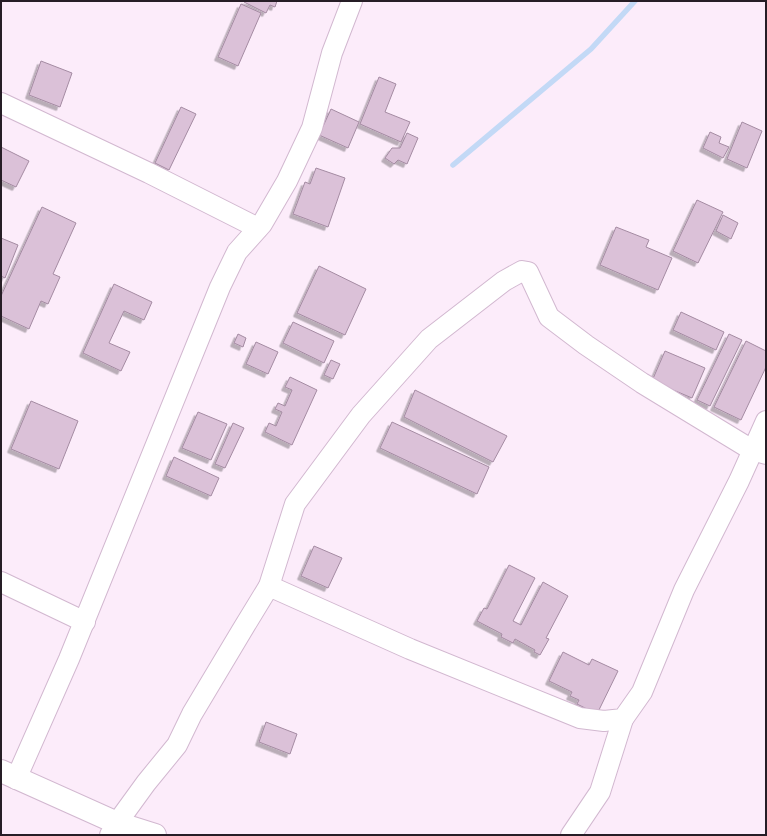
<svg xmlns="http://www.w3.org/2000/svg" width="767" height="836" font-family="Figtree,sans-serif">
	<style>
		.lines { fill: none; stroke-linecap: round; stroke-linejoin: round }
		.stream { stroke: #c3d9f6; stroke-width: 5.5 }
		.building { fill: #dbc1d8; stroke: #a48ba2; filter: url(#shadow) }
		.minor-casing { stroke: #d2b8d0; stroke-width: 22 }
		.secondary-casing { stroke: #d2b8d0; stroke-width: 24 }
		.minor { stroke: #fff; stroke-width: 20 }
		.secondary { stroke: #fff; stroke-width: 22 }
	</style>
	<defs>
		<filter id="shadow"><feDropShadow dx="-3.5" dy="3.5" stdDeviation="0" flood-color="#0004"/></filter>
	</defs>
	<rect width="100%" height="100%" fill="#fcecfa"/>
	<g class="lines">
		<!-- stream -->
		<path class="stream" d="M453 165 591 49 635 1"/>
	</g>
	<!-- building -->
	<g class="building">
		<path d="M245 1H277L275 7 270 5 266 13 244 2Z"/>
		<path d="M241 4 261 13 238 66 218 57Z"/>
		<path d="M41 61 72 73 60 107 29 95Z"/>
		<path d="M379 77 396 84 385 112 410 122 401 142 360 124Z"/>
		<path d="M181 107 196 114 169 170 155 163Z"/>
		<path d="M331 109 359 122 348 148 319 135Z"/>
		<path d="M742 122 762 131 747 168 727 159Z"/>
		<path d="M710 132 721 137 719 143 729 147 723 158 703 148Z"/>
		<path d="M407 133 418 138 407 164 398 160 394 164 385 158 392 148H400Z"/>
		<path d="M1 147 29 161 16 187 1 180Z"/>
		<path d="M316 168 345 178 328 227 293 214 305 182 310 184Z"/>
		<path d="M697 200 723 212 698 263 673 251Z"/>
		<path d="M42 207 76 223 53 274 60 277 48 304 41 301 29 329 1 316V296Z"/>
		<path d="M723 215 738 223 731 239 716 231Z"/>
		<path d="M616 227 649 240 646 247 672 258 658 290 600 265Z"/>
		<path d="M1 238 18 245 5 278 1 276Z"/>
		<path d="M319 266 366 289 345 335 297 313Z"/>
		<path d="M114 284 152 302 144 320 124 311 109 343 130 352 121 371 83 353Z"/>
		<path d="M681 312 724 332 716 350 673 330Z"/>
		<path d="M293 322 334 341 324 363 283 343Z"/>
		<path d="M238 334 246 338 243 347 234 343Z"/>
		<path d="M729 334 742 340 710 406 697 400Z"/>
		<path d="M746 341 766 351V367L741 420 714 407Z"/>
		<path d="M256 342 278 352 268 374 246 364Z"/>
		<path d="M665 351 705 368 692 398 652 381Z"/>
		<path d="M331 360 340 364 333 379 324 375Z"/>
		<path d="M290 377 317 390 292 445 265 432 269 423 276 426 282 412 275 409 278 403 285 406 292 390 285 387Z"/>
		<path d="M415 390 507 436 493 462 404 417Z"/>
		<path d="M31 401 78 421 59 469 11 449Z"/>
		<path d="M198 412 227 424 211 460 182 448Z"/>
		<path d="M392 422 489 467 477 494 380 448Z"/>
		<path d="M233 423 244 428 225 468 215 464Z"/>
		<path d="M174 457 219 478 211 496 166 476Z"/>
		<path d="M314 546 342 558 328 588 301 576Z"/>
		<path d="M509 565 535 578 513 621 521 625 543 582 568 596 546 638 549 639 540 655 534 652 535 650 515 639 513 643 501 637 502 634 477 621 484 608 487 609Z"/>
		<path d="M563 652 589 665 592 659 618 671 597 714 577 704 579 700 570 696 572 692 549 681Z"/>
		<path d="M266 722 297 734 290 754 259 742Z"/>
	</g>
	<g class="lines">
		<defs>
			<g id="minor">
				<path d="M1 103 149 173 258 228"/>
				<path d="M1 582 85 622"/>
				<path d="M269 586 410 649 580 718 604 721 623 719 642 692 684 590 739 481 766 421"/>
				<path d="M16 779 69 659 220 287 237 252 262 224 287 181 312 128 332 53 352 1"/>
				<path d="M110 835 117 823 146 783 177 745 192 714 241 632 269 586 295 504 361 415 429 339 504 281 522 271 528 272 549 317 586 345 642 383 752 450 766 454"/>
				<path d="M571 835 600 792 623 719"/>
			</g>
			<path id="secondary" d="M1 771 117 823 155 835"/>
		</defs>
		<!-- minor casing -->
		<use href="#minor" class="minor-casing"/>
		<!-- secondary casing -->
		<use href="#secondary" class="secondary-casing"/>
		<!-- minor -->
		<use href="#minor" class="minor"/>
		<!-- secondary -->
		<use href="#secondary" class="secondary"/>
	</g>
	<!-- border -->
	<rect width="767" height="836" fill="none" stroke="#261d26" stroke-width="4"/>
</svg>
